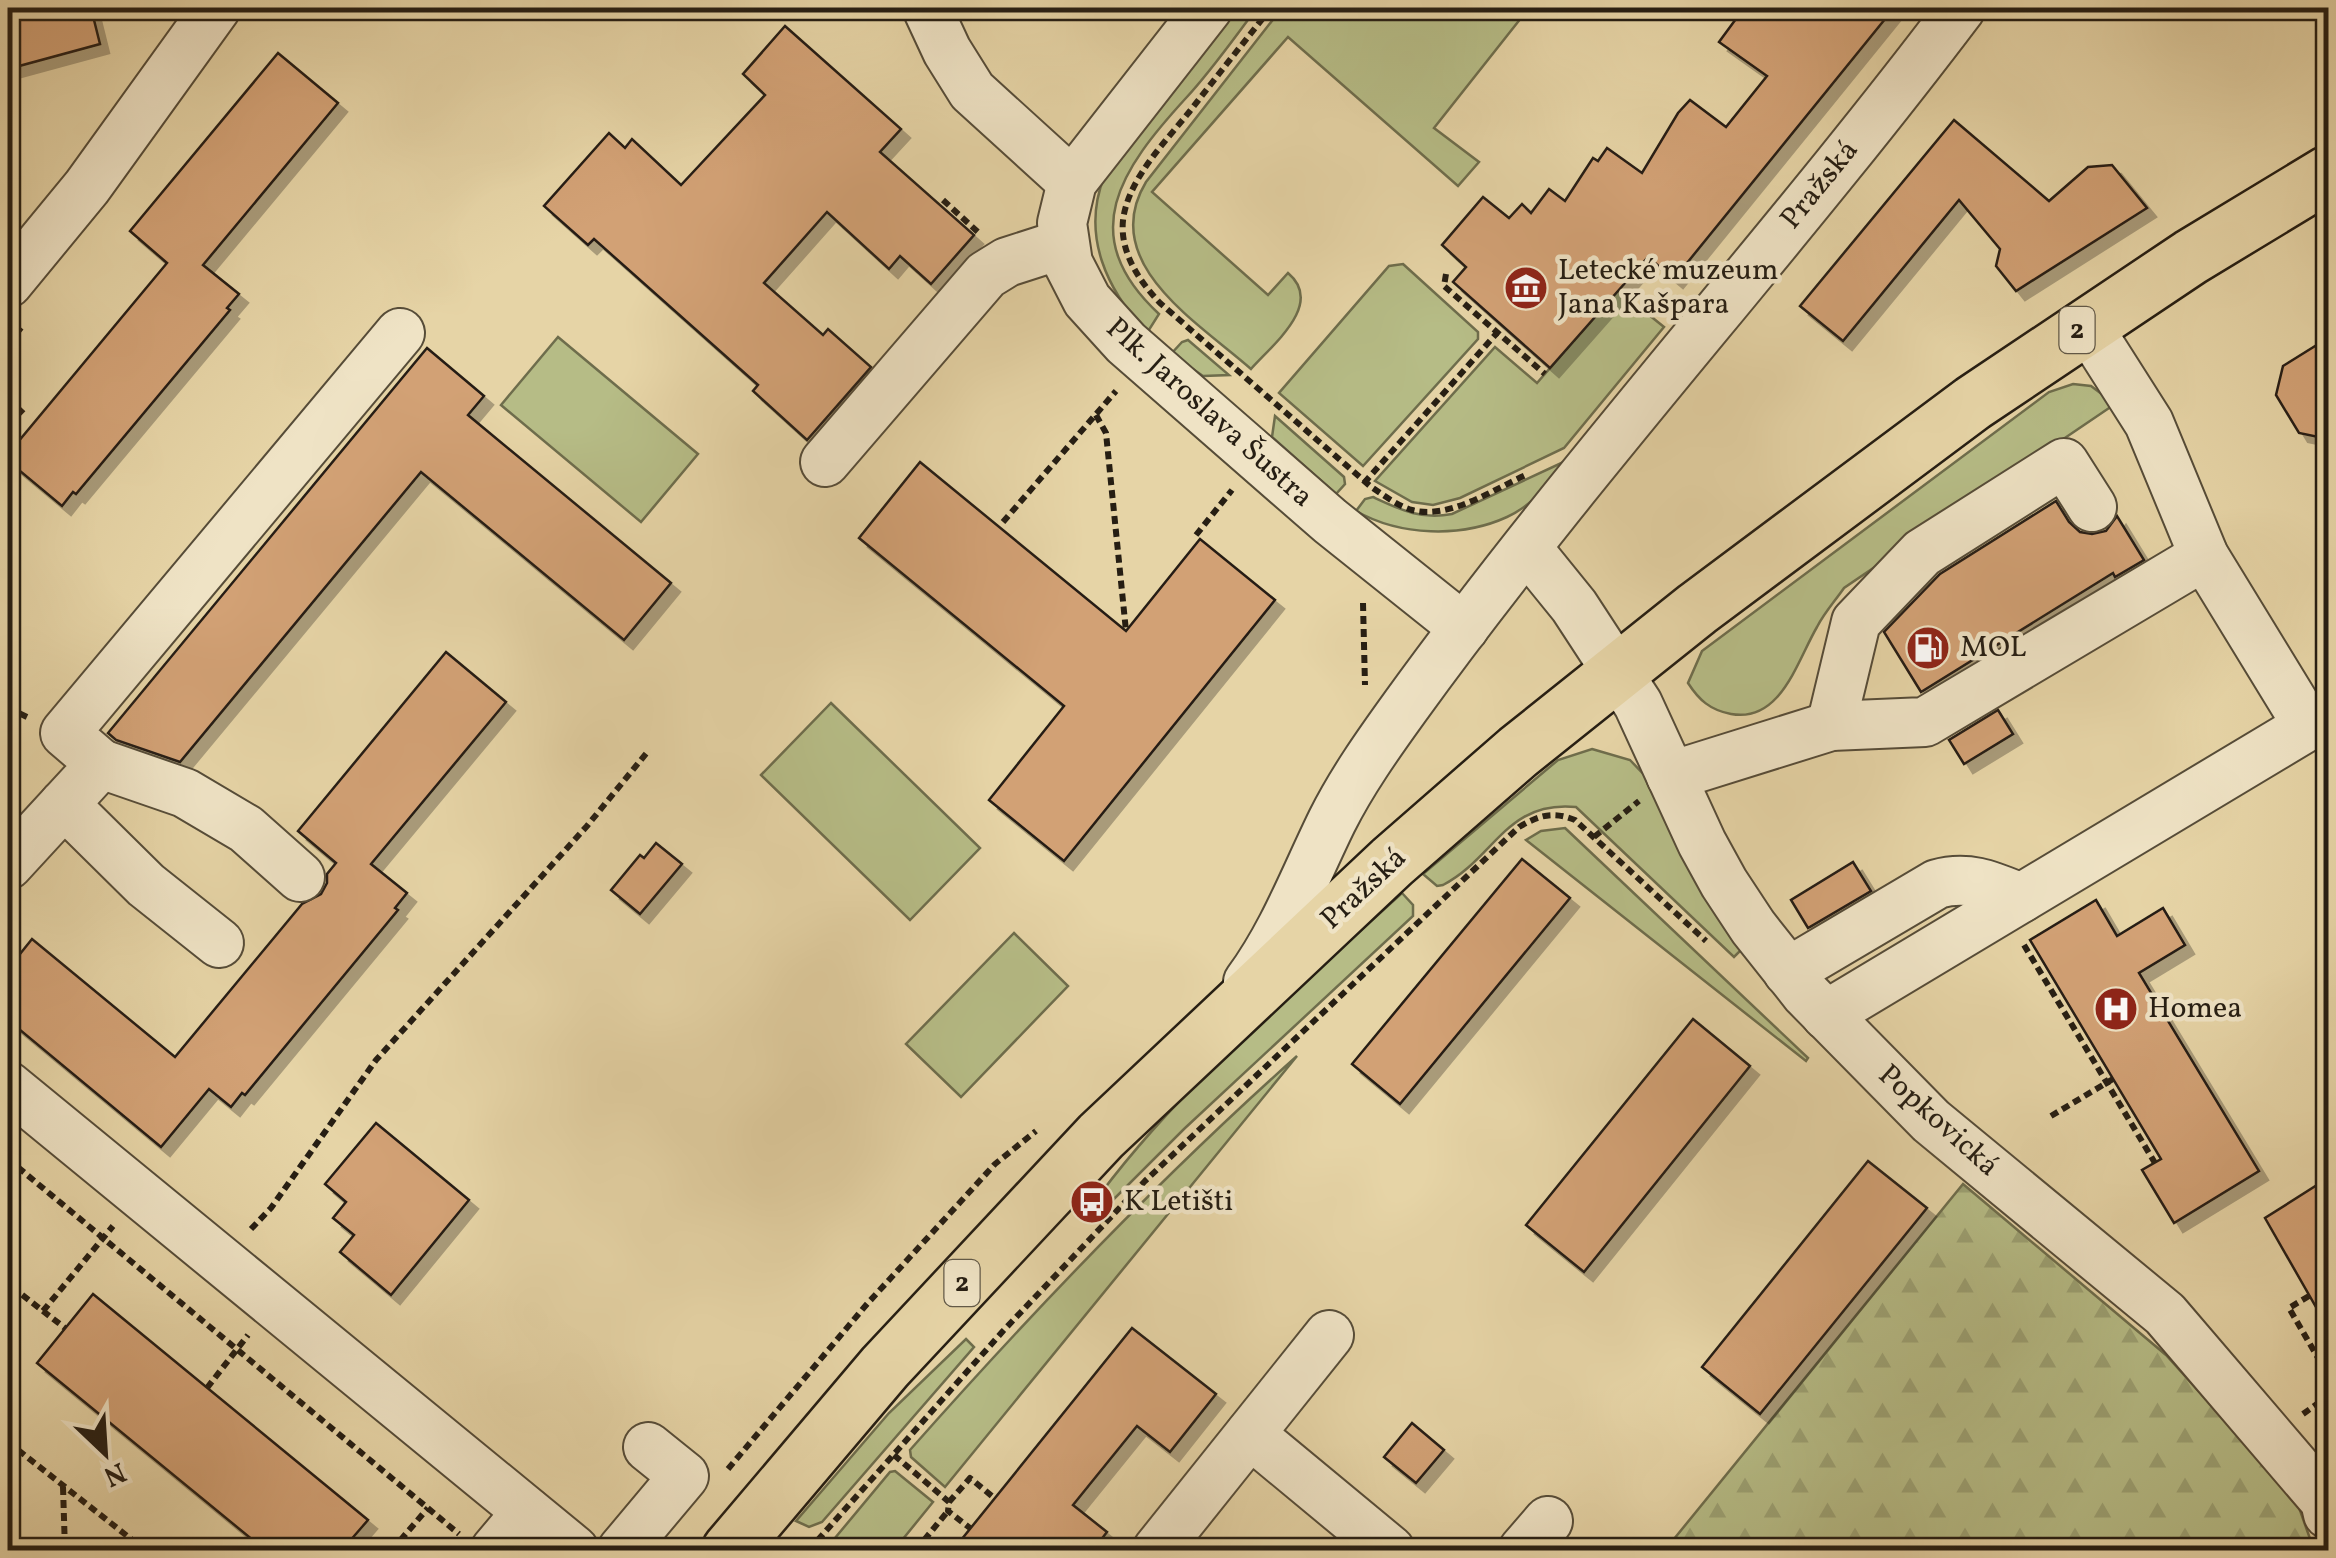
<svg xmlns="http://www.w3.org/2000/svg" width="2336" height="1558" font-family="Vollkorn,serif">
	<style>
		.grass { fill: #b6bc86; stroke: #6e6d4c; stroke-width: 2.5 }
		.forest { fill: url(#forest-firs); stroke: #6e6d4c; stroke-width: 2.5 }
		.building { fill: #d2a175; stroke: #261e13; stroke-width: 2.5; filter: url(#shadow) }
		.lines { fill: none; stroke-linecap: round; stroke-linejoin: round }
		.minor-casing { stroke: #564c38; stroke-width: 52 }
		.major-casing { stroke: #261e13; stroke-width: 60 }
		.path { stroke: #261e13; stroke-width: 6; stroke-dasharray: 8 5; stroke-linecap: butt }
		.minor { stroke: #efe3c5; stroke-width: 48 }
		.major { stroke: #e6d4a6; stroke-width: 55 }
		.labels { text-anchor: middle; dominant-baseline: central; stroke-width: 9; stroke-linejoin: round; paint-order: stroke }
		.shield { fill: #efe3c5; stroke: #625948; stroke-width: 2.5 }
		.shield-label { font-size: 28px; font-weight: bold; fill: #261e13 }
		.street-label { font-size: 30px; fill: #261e13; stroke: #efe3c5 }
		.poi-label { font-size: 30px; fill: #261e13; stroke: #efe3c5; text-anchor: start }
	</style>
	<defs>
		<pattern id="forest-firs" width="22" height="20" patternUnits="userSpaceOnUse" patternTransform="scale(2.5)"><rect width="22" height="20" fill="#b6bc86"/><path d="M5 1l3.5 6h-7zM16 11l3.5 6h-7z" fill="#9ca173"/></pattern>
		<filter id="shadow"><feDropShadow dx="9" dy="9" stdDeviation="0" flood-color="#0004"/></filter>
	</defs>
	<rect width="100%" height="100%" fill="#e6d4a6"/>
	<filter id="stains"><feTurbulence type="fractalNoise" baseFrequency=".002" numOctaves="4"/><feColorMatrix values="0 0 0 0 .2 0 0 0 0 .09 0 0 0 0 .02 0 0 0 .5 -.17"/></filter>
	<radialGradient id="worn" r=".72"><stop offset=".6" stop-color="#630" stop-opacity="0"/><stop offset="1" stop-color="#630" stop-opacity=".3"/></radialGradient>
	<!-- grass -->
	<g class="grass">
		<path d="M1229 8H1257C1234 38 1212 70 1186 98 1121 169 1074 235 1159 314L1147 333C1107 290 1081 236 1104 177Z"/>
		<path d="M1282 8H1529L1434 128 1479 162 1458 186 1288 37 1152 192 1268 295 1288 273C1325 304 1272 345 1251 369 1199 323 1097 263 1146 182Z"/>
		<path d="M1403 264 1478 332V339L1363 466 1279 393 1389 266Z"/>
		<path d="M1618 290 1664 327 1564 448 1460 498 1433 505 1412 502 1375 481 1495 347 1537 383Z"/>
		<path d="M558 337 698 454 641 522 501 405Z"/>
		<path d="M1188 340 1229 375 1203 376 1171 354 1182 342Z"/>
		<path d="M2073 384 2091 386 2115 404 1844 588C1835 601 1824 613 1817 627 1797 661 1781 723 1731 714 1710 710 1699 700 1688 683L1702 651 2049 392Z"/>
		<path d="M1275 416 1344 477 1345 484 1336 494 1272 437Z"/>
		<path d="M1570 459C1554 480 1532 506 1507 517 1461 538 1400 536 1356 511L1365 499 1373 497C1401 510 1421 520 1452 514Z"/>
		<path d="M831 703 980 848 910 920 761 775Z"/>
		<path d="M1592 749 1630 760 1650 781 1750 941 1734 957 1576 807C1506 800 1495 858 1443 885L1437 886 1423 874 1558 760Z"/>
		<path d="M1565 828 1808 1058 1806 1061 1526 840 1541 831Z"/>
		<path d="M1402 893 1413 905V916L1184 1129 1111 1202 1101 1193C1186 1080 1298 988 1402 893Z"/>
		<path d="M1014 933 1068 986 961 1097 906 1044Z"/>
		<path d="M1297 1056 945 1487 911 1457 910 1450C1032 1312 1159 1179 1297 1056Z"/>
		<path d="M966 1339 974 1347 822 1522 809 1527 796 1521 889 1413Z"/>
		<path d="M895 1471 933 1502 894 1550H825L890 1472Z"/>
	</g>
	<!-- forest -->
	<path class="forest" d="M1963 1184 2166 1355 2296 1499 2314 1550H1665Z"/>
	<!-- building -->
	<g class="building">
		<path d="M51 8H91L100 44 8 69V19Z"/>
		<path d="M1744 8H1894L1674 279 1648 257 1550 368 1453 282 1466 267 1442 245 1483 197 1509 218 1522 204 1531 213 1549 189 1565 201 1593 158 1598 161 1607 148 1642 173 1678 113 1690 100 1726 127 1767 76 1719 42Z"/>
		<path d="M785 26 901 129 880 152 974 235 931 284 900 256 889 269 827 212 764 283 823 335 828 329 871 367 807 440 753 391 758 385 594 239 588 245 544 206 609 133 625 148 632 139 681 185 765 95 743 74Z"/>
		<path d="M278 53 338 103 203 265 239 294 227 308 230 310 76 494 73 492 62 506 8 461V454L167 263 130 231Z"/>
		<path d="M1954 120 2049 201 2088 167 2112 165 2147 208 2016 291 1996 266 2000 249 1959 200 1843 341 1800 306Z"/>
		<path d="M2328 338V439L2299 433 2276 395 2283 366Z"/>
		<path d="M427 348 484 396 468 415 671 583 624 640 421 472 180 762 116 740 108 733Z"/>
		<path d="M920 462 1126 631 1200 539 1275 600 1064 861 989 800 1064 706 859 538Z"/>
		<path d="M2056 501 2069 522 2080 532 2092 534 2106 531 2117 516 2144 560 2115 577 2113 573 1921 692 1884 632 1940 574Z"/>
		<path d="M446 652 506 702 371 864 407 893 395 908 398 910 245 1095 242 1093 231 1107 209 1089 161 1147 8 1020V969L32 939 175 1057 302 904 321 894 327 883V874L336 863 298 831Z"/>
		<path d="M1998 710 2013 734 1964 764 1949 740Z"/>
		<path d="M656 843 682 864 640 914 611 890 640 855 644 858Z"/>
		<path d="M1522 859 1570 898 1400 1104 1352 1064Z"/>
		<path d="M1853 862 1871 891 1808 928 1791 900Z"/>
		<path d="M2096 900 2117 936 2163 908 2185 945 2139 973 2259 1171 2174 1223 2142 1170 2161 1159 2030 940Z"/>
		<path d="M1693 1019 1750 1066 1584 1272 1526 1225Z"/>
		<path d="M376 1123 469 1200 391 1295 340 1252 354 1235 333 1218 346 1202 325 1184Z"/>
		<path d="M1868 1161 1927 1208 1760 1414 1702 1367Z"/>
		<path d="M2328 1178V1328L2265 1218Z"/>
		<path d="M93 1294 368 1520 342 1550H265L37 1363Z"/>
		<path d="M1132 1328 1216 1394 1170 1452 1137 1426 1073 1505 1107 1532 1093 1550H953Z"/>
		<path d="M1412 1423 1444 1450 1416 1483 1384 1457Z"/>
	</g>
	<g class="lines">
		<defs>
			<g id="minor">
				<path d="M927 8 947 51 972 91 1072 182"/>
				<path d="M1208 8 1072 182 1062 223 1068 263 1087 300 1126 343 1330 521 1464 628"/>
				<path d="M8 283 87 187 216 8"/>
				<path d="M2086 324 2149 423 2204 556 2308 726"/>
				<path d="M825 462 986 275 1007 262 1063 244"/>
				<path d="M1527 548 1574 606 1638 704 1702 843 1724 883 1753 927 1806 994 1931 1121 2165 1314 2325 1501 2328 1514"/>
				<path d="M1831 726 1856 622 1922 553 2064 463 2092 507"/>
				<path d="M101 764 185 793 246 829 300 877"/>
				<path d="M1671 776 1831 726 1925 722 2204 556"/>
				<path d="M64 804 146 885 219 943"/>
				<path d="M8 865 101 764 65 733 400 333"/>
				<path d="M1788 972 1937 884C1969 875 1992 886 2021 898"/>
				<path d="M1248 982C1284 933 1305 876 1332 821 1352 781 1379 743 1405 707 1580 465 1782 245 1961 8"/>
				<path d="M1826 1015 2328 714"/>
				<path d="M8 1086 574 1550"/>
				<path d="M1250 1434 1390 1550"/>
				<path d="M495 1550 527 1512"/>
				<path d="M622 1550 684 1476 648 1447"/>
				<path d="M1157 1550 1329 1335"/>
				<path d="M1523 1550 1548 1521"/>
			</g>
			<path id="major" d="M730 1550 885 1367 1101 1136 1392 862 1518 752 1697 609 1973 403 2191 257 2328 174"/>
		</defs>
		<!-- minor casing -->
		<use href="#minor" class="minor-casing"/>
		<!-- major casing -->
		<use href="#major" class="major-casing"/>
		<!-- path -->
		<g class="path">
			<path d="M1271 8C1244 42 1217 76 1190 111 1166 141 1132 175 1124 214 1117 248 1138 280 1160 303L1370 486C1383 495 1398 506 1412 510 1449 520 1494 489 1526 475"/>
			<path d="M943 200 979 233"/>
			<path d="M1446 274 1444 286 1545 374"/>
			<path d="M8 344 24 324"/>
			<path d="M8 399 24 414"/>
			<path d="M1096 415 1106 433 1126 631"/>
			<path d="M1364 483 1497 333"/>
			<path d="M1003 522 1116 391"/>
			<path d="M1196 535 1232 490"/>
			<path d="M1363 603 1365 685"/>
			<path d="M8 708 27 717"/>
			<path d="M1594 837 1639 801"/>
			<path d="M2024 945 2155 1163"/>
			<path d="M2051 1116 2113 1079"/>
			<path d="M8 1159 459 1534"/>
			<path d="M251 1229 271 1208 376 1060 587 826 649 750"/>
			<path d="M12 1287 65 1328"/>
			<path d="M2309 1296 2289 1308 2328 1375"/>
			<path d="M43 1311 113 1226"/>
			<path d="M207 1388 248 1335"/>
			<path d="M2303 1414 2328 1396"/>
			<path d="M8 1442 145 1550"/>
			<path d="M894 1455 949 1502 948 1511 970 1528"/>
			<path d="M728 1469 867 1304 995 1164 1036 1131"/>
			<path d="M63 1487 65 1550"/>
			<path d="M949 1502 970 1478 993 1497"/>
			<path d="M392 1550 428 1508"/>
			<path d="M809 1550 1003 1331 1145 1181 1519 827C1540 815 1553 811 1575 820L1706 941"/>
			<path d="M916 1550 948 1511"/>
		</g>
		<!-- minor -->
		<use href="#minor" class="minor"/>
		<!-- major -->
		<use href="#major" class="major"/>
	</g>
	<!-- icons -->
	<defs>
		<symbol id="museum-disc" viewBox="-11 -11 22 22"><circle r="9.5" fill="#8f2418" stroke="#efe3c5"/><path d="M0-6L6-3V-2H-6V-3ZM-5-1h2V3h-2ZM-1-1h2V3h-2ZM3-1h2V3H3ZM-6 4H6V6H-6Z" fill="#fff"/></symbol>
		<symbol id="fuel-disc" viewBox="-11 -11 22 22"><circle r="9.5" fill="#8f2418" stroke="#efe3c5"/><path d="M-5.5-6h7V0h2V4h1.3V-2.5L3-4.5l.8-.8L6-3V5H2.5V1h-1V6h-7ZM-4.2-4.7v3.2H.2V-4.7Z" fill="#fff"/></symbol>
		<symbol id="hospital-disc" viewBox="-11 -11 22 22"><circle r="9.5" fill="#8f2418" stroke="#efe3c5"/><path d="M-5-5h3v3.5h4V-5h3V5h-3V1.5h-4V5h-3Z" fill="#fff"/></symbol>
		<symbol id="bus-disc" viewBox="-11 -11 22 22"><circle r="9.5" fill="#8f2418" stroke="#efe3c5"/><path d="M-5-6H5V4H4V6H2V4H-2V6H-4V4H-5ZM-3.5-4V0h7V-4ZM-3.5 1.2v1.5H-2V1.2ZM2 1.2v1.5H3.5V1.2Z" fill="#fff"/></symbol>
	</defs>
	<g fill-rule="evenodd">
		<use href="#museum-disc" x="1501" y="263" width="50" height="50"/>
		<use href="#fuel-disc" x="1903" y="623" width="50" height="50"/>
		<use href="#hospital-disc" x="2091" y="984" width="50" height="50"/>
		<use href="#bus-disc" x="1067" y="1177" width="50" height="50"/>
	</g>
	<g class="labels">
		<!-- shield labels -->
		<g class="shield">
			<rect x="2059.5" y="307" width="35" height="46" rx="8"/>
			<rect x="944.5" y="1260" width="35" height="46" rx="8"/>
		</g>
		<g class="shield-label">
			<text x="2077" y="330">2</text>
			<text x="962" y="1283">2</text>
		</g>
		<!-- street labels -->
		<g class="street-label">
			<text transform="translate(1820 185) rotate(-51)">Pražská</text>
			<text transform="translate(1209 413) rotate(42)">Plk. Jaroslava Šustra</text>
			<text transform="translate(1364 889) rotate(-43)">Pražská</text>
			<text transform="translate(1938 1121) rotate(42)">Popkovická</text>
		</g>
		<!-- poi labels -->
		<g class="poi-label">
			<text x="1558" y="271">Letecké muzeum<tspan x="1558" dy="34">Jana Kašpara</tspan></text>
			<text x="1960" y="648">MOL</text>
			<text x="2148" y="1009">Homea</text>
			<text x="1124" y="1202">K Letišti</text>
		</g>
	</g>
	<!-- margin -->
	<rect width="2336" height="1558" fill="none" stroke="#e6d4a6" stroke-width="40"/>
	<rect x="10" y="10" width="2316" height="1538" fill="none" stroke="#261e13" stroke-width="5"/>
	<rect x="20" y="20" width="2296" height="1518" fill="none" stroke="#261e13" stroke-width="2.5"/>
	<!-- north arrow -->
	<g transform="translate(105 1453) rotate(155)" stroke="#efe3c5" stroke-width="8" paint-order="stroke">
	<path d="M0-8L18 38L0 25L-18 38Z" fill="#261e13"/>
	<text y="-15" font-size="28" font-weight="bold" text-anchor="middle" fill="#261e13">N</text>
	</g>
	<rect width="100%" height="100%" filter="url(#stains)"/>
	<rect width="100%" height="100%" fill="url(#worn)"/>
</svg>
